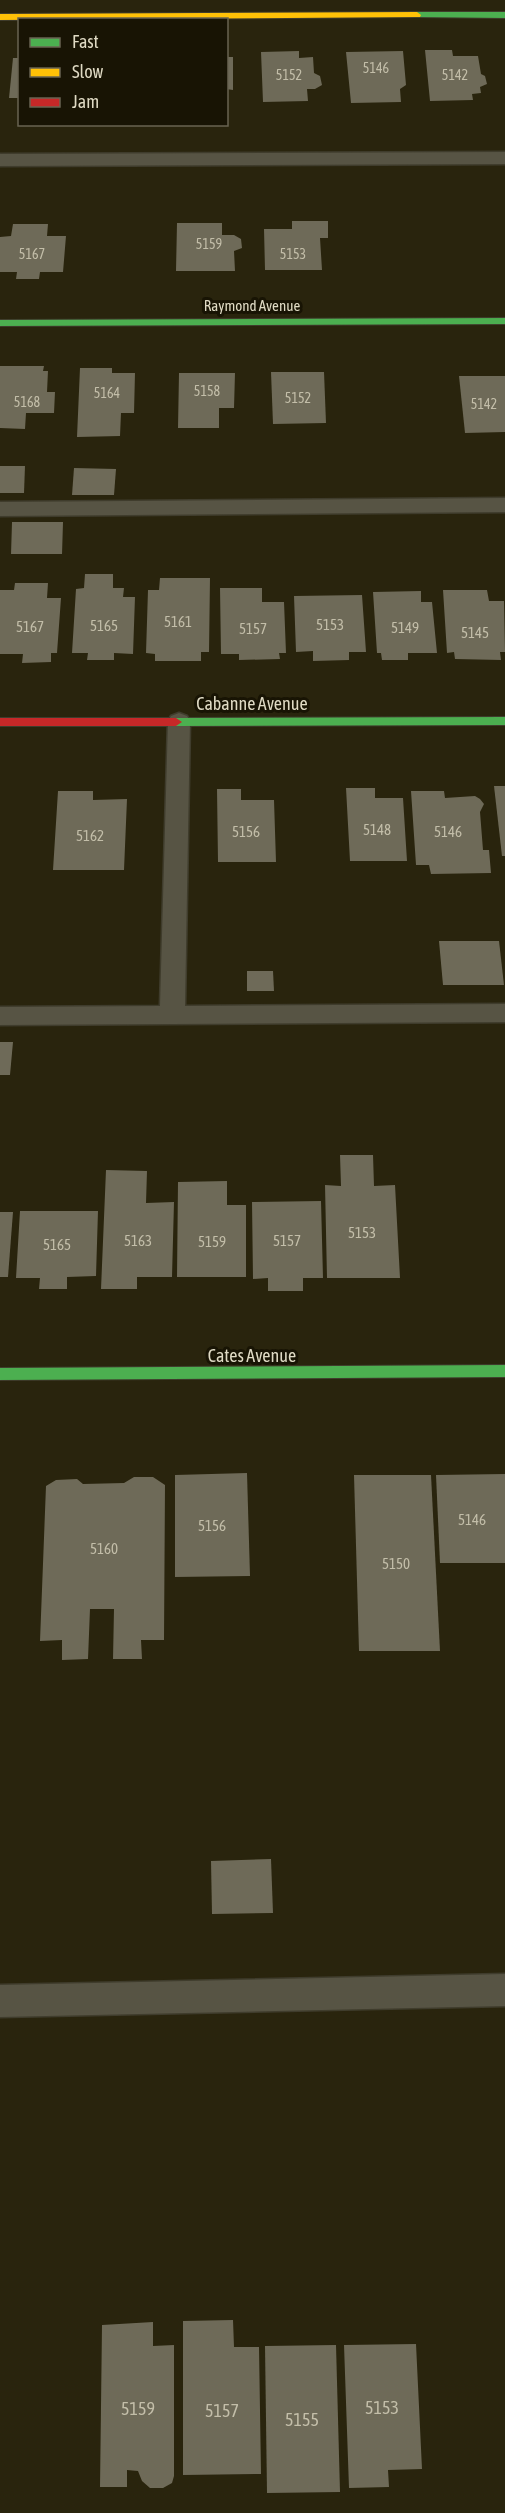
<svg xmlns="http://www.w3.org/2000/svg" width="505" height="2513" font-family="'Asap Condensed',sans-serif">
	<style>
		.building { fill: #6e6a58 }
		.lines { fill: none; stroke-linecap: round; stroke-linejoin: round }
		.lane-casing { stroke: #3f3c2c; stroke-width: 3 }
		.fast-casing { stroke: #3f3c2c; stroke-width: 2 }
		.slow-casing { stroke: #3f3c2c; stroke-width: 2 }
		.jam-casing { stroke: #3f3c2c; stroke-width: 2 }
		.lane { fill: #575444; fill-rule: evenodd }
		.fast { fill: #4caf50; fill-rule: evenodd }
		.slow { fill: #ffc107; fill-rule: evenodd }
		.jam { fill: #c62828; fill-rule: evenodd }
		.labels { text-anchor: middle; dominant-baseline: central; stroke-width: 6; stroke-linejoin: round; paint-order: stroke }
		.far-number-label { font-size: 14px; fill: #c3bea9 }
		.far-street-label { font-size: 15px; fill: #dfdac4; stroke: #181404 }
		.number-label { font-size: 15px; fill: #c3bea9 }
		.street-label { font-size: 18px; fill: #dfdac4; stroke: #181404 }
		.near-number-label { font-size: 18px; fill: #c3bea9 }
	</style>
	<rect width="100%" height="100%" fill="#29240d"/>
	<!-- building -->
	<g class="building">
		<path d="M425 50H452L453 56H478L481 74 485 76 487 84 480 87 481 93 472 94 473 100 430 101Z"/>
		<path d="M299 51V58L313 57 314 73 320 76 322 85 315 89H307L308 101 263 102 261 52Z"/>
		<path d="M403 51 406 85 400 89 401 102 351 103 346 52Z"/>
		<path d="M226 57H233V90L226 89Z"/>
		<path d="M13 58H20V98H9Z"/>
		<path d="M292 221H328V238H320L322 270H265L264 229H292Z"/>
		<path d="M177 223H222V235H234L241 239 242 248 234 251 235 271H176Z"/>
		<path d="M13 224H48L47 236H66L63 272H40L39 279H16L17 272H0V237L11 236Z"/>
		<path d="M0 366H44L43 371H48L47 392H55L54 413H26L25 429 0 428Z"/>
		<path d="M80 368H112V373H135L134 413H121L120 436 77 437Z"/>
		<path d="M271 372H324L326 423 273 424Z"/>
		<path d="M179 373H235L234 408H219V428H178Z"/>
		<path d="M459 376H505V432L465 433Z"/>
		<path d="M0 466H25L24 493H0Z"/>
		<path d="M74 468 116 469 114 495H72Z"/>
		<path d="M12 522H63L62 554H11Z"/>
		<path d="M85 574H113V588H124L123 597H135L133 654 114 653V660H87L88 653H72L76 589 84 588Z"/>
		<path d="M160 578H210L209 652H201V661H155V654L146 653 148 590H159Z"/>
		<path d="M15 583H48L47 598H61L57 653H51V662L22 663 23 654H0V590H14Z"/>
		<path d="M220 588H262V602H284L286 653H279L280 659 239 660V654H221Z"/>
		<path d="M443 590H487L489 601H504L505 652H500L501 660 455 659 454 652 447 653Z"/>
		<path d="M421 591V602H432L437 653H408V660H382L381 653H377L373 592Z"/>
		<path d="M362 595 366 652H349V660L313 661V651L296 652 294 596Z"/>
		<path d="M494 786H505V856H502Z"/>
		<path d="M346 788H375V798H403L407 861H350Z"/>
		<path d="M217 789H241V800H274L276 862H218Z"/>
		<path d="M58 791H93V800L127 799 124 870H53Z"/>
		<path d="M411 791H444L445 798 475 796 480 799 484 804 480 812 483 850H489L491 873 431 874 429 865H416Z"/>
		<path d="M439 941H499L504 985H443Z"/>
		<path d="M247 971H273L274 991H247Z"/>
		<path d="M0 1042H13L10 1075H0Z"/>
		<path d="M340 1155H373L374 1186 395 1185 400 1278H327L325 1185 341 1186Z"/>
		<path d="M106 1170 147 1171 146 1203 174 1202 172 1277H137V1289H101Z"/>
		<path d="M227 1181V1205H246V1277H177L178 1182Z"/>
		<path d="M321 1201 323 1278H303V1291H268V1278L253 1279 252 1202Z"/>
		<path d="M20 1211H98L96 1276 67 1277V1289H39L40 1278H16Z"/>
		<path d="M0 1212H13L8 1277H0Z"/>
		<path d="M247 1473 250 1576 175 1577V1475Z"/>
		<path d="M505 1474V1563H440L436 1475Z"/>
		<path d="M354 1475H431L440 1651H359Z"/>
		<path d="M134 1477H153L165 1485 164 1640H141L142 1659H113L114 1609H90L88 1659 62 1660V1640L40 1641 46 1486 56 1480 77 1479 83 1484 124 1483Z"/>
		<path d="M271 1859 273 1913 212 1914 211 1861Z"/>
		<path d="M233 2320 234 2347H259L261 2474 183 2475V2321Z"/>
		<path d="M153 2322V2346L174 2345V2476L172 2483 163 2488H150L142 2481 138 2471 127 2470V2487H100L102 2325Z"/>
		<path d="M416 2344 422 2469 388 2470 389 2487 349 2488 344 2345Z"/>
		<path d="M336 2345 340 2492 267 2493 265 2346Z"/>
	</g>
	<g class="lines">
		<defs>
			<g id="lane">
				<path d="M505 152V164L0 166V154Z"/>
				<path d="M505 498V512L0 516V502Z"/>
				<path d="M179 713 187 716 190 721 185 1006 505 1004V1022L0 1025V1007L160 1006 168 721 171 716Z"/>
				<path d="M505 1974V2006L0 2017V1985Z"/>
			</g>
			<g id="fast">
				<path d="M417 12H505V18L414 17 413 15Z"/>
				<path d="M505 318V324L0 326V320Z"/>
				<path d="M505 717V725L176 726 170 722 176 718Z"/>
				<path d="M505 1365V1377L0 1380V1368Z"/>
			</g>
			<path id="slow" d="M417 12 421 15 420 17 0 20V14Z"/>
			<path id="jam" d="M0 718H176L182 722 176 726H0Z"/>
		</defs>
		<!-- lane casing -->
		<use href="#lane" class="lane-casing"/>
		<!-- fast casing -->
		<use href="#fast" class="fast-casing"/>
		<!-- slow casing -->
		<use href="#slow" class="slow-casing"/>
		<!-- jam casing -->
		<use href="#jam" class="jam-casing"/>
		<!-- lane -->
		<use href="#lane" class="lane"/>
		<!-- fast -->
		<use href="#fast" class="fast"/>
		<!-- slow -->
		<use href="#slow" class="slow"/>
		<!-- jam -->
		<use href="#jam" class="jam"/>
	</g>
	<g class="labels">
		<!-- far-number labels -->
		<g class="far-number-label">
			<text x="376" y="68">5146</text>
			<text x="289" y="75">5152</text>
			<text x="455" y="75">5142</text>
			<text x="209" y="244">5159</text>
			<text x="32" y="254">5167</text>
			<text x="293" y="254">5153</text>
			<text x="207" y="391">5158</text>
			<text x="107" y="393">5164</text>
			<text x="298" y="398">5152</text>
			<text x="27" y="402">5168</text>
			<text x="484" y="404">5142</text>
		</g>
		<!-- far-street labels -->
		<g class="far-street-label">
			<text x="252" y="305">Raymond Avenue</text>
		</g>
		<!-- number labels -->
		<g class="number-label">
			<text x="178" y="621">5161</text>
			<text x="330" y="624">5153</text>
			<text x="104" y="625">5165</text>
			<text x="30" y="626">5167</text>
			<text x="405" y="627">5149</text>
			<text x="253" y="628">5157</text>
			<text x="475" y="632">5145</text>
			<text x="377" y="829">5148</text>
			<text x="246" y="831">5156</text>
			<text x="448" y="831">5146</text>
			<text x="90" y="835">5162</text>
			<text x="362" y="1232">5153</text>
			<text x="138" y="1240">5163</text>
			<text x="287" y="1240">5157</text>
			<text x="212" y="1241">5159</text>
			<text x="57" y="1244">5165</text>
			<text x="472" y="1519">5146</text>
			<text x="212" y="1525">5156</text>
			<text x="104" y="1548">5160</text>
			<text x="396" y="1563">5150</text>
		</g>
		<!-- street labels -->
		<g class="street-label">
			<text x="252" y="703">Cabanne Avenue</text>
			<text x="252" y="1355">Cates Avenue</text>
		</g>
		<!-- near-number labels -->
		<g class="near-number-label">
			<text x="382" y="2407">5153</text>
			<text x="138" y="2408">5159</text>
			<text x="222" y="2410">5157</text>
			<text x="302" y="2419">5155</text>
		</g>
	</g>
	<!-- legend -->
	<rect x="18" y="18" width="210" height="108" fill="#181404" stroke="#686351" stroke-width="1.5"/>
	<rect x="30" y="38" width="30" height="9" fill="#4caf50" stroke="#686351" stroke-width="1.5"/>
	<text x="72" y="48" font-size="18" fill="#dfdac4">Fast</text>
	<rect x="30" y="68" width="30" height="9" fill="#ffc107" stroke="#686351" stroke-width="1.5"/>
	<text x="72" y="78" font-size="18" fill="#dfdac4">Slow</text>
	<rect x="30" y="98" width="30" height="9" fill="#c62828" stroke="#686351" stroke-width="1.5"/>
	<text x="72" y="108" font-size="18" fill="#dfdac4">Jam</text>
</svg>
